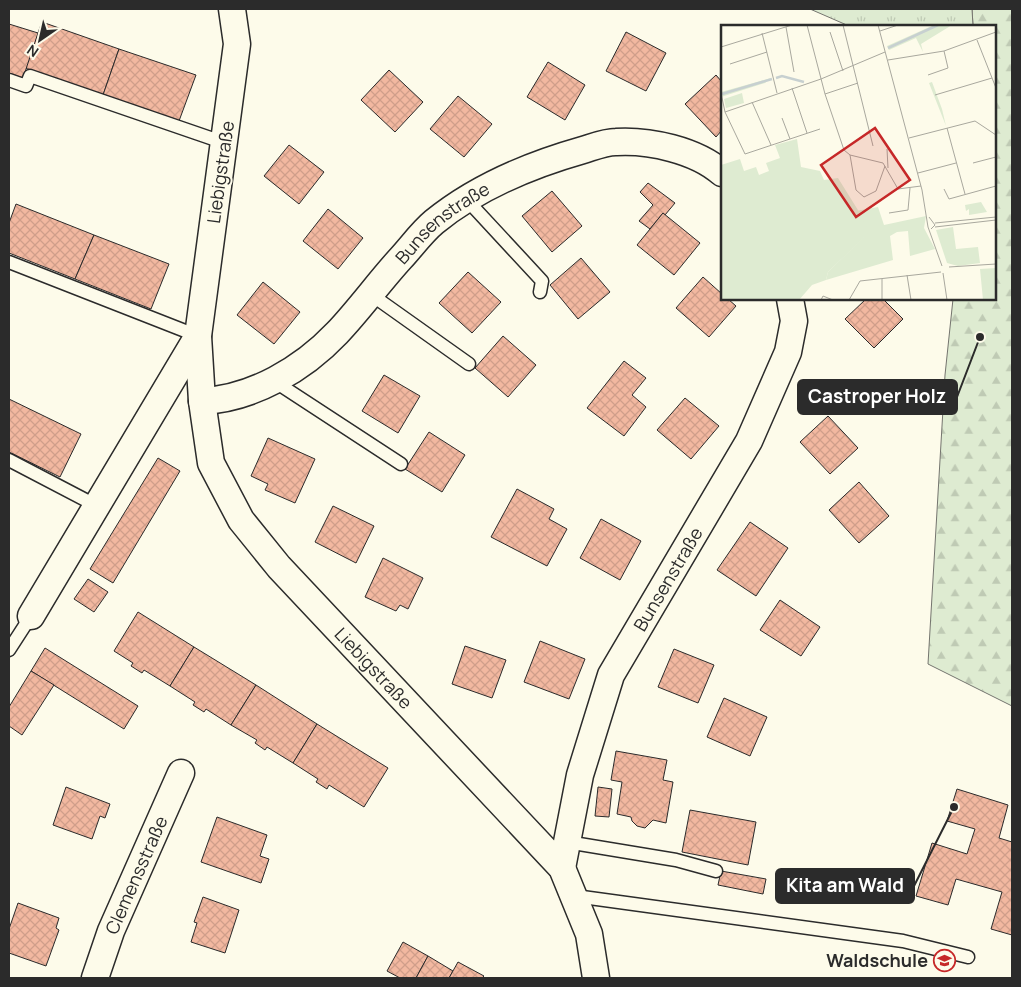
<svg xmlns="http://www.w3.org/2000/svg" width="1021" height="987" font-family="Manrope,sans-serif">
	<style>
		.forest { fill: url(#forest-firs); stroke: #74746e }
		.park { fill: url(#park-tufts); stroke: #74746e }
		.building { fill: url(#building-cross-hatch); stroke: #2b2b2b }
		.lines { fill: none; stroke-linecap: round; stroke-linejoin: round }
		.service-casing { stroke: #2b2b2b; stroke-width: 15 }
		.minor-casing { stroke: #2b2b2b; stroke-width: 29 }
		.service { stroke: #fdfbea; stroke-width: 12 }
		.minor { stroke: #fdfbea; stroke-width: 26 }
		.labels { text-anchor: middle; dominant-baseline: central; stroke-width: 4; stroke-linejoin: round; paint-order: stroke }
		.street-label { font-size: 18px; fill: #2b2b2b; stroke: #fdfbea }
		.poi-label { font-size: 18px; font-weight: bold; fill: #2b2b2b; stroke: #fdfbea; text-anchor: end }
		.inset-river { fill: none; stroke: #c7d0d0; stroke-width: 2.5 }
		.inset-road { fill: none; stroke: #a9a89e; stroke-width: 1 }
		.view { fill: #c62828; fill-opacity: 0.15; stroke: #c62828; stroke-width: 2.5 }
		.inset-edge { fill: none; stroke: #2b2b2b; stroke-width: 2.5 }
		.leader { fill: none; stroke: #2b2b2b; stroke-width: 2 }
		.callout-dot { fill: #2b2b2b; stroke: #fdfbea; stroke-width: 2 }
		.callout { fill: #2b2b2b; stroke: #2b2b2b; stroke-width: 2 }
		.callout-label { font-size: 19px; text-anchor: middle; font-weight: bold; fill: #fff }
	</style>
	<defs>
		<pattern id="forest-firs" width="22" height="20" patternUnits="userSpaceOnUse" patternTransform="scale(1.25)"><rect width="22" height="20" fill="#deebd1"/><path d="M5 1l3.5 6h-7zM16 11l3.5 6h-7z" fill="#bfcab4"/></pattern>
		<pattern id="park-tufts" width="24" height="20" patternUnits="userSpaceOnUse" patternTransform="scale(1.25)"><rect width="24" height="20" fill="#deebd1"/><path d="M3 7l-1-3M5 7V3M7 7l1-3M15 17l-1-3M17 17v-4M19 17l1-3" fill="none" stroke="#bfcab4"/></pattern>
		<pattern id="building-cross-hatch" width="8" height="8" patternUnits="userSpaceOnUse" patternTransform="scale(1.25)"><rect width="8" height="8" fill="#f2b8a0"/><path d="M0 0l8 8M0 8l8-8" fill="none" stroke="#d09e8a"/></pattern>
	</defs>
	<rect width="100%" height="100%" fill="#fdfbea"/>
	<!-- forest -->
	<path class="forest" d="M972 9H1012V706L928 664 945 375 953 299H995V26H973Z"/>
	<!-- park -->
	<path class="park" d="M810 9H972L973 26H849Z"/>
	<!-- building -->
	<g class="building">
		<path d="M42 22 119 49 103 95 25 68Z"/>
		<path d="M9 24 38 33 23 78 9 73Z"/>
		<path d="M626 32 666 53 646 91 606 71Z"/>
		<path d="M119 49 196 75 179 121 103 95Z"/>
		<path d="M548 62 585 85 565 120 527 97Z"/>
		<path d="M389 70 423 102 395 132 361 100Z"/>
		<path d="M716 75 722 82V130L716 137 685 104Z"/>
		<path d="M458 96 492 124 464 157 430 129Z"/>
		<path d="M289 145 324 172 299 204 264 176Z"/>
		<path d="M648 183 675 203 665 215 663 213 650 229 639 221 653 205 640 192Z"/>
		<path d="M552 191 582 226 552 252 522 216Z"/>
		<path d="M16 204 94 235 75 279 9 253V223Z"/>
		<path d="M328 209 363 238 338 269 303 241Z"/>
		<path d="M663 213 700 243 674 275 637 245Z"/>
		<path d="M94 235 169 264 151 309 75 279Z"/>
		<path d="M581 258 610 292 578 319 550 285Z"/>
		<path d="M468 272 501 302 472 333 439 303Z"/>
		<path d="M703 277 722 294V299H728L736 306 709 337 676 308Z"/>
		<path d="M263 282 300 312 274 344 237 315Z"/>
		<path d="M866 299H883L903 319 874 348 845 319Z"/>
		<path d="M503 336 536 365 508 397 475 368Z"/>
		<path d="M624 361 646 378 632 395 646 407 624 436 587 408Z"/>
		<path d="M384 375 420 396 398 433 362 411Z"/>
		<path d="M685 398 719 426 691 459 657 430Z"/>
		<path d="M9 399 81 434 60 477 9 452Z"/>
		<path d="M828 416 858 448 830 474 800 442Z"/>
		<path d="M429 432 465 455 442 492 405 469Z"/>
		<path d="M268 438 315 459 295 503 265 490 268 484 251 476Z"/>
		<path d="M158 458 180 471 113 583 90 569Z"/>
		<path d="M859 482 889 516 859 543 829 510Z"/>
		<path d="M517 489 554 509 549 519 567 529 547 566 491 537Z"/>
		<path d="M333 506 374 526 356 563 315 542Z"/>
		<path d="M601 519 641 541 620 580 580 558Z"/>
		<path d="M750 522 788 548 756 596 717 570Z"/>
		<path d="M383 558 423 578 408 609 400 605 396 611 365 597Z"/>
		<path d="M88 579 108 592 94 612 74 599Z"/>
		<path d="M780 600 820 627 801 656 760 630Z"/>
		<path d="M138 612 194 647 170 686 144 670 142 673 131 666 133 663 114 651Z"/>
		<path d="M540 641 585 659 569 699 524 682Z"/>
		<path d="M465 646 506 660 492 698 452 684Z"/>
		<path d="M194 647 256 685 231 725 206 709 204 712 193 705 195 702 170 686Z"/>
		<path d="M45 648 138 706 124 729 31 671Z"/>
		<path d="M674 649 714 665 698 703 658 687Z"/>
		<path d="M31 671 54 685 22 735 9 726V707Z"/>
		<path d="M256 685 317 724 293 763 267 747 265 750 255 743 257 740 231 725Z"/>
		<path d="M724 698 767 717 750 756 707 737Z"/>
		<path d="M317 724 388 768 364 807 329 785 327 789 316 782 318 779 293 763Z"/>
		<path d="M616 751 667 760 663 780 673 782 666 823 653 820 645 828 637 826 632 821 631 817 617 814 622 782 611 780Z"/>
		<path d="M66 787 110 804 105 818 100 816 92 839 53 825Z"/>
		<path d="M598 787 612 789 609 817 595 816Z"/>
		<path d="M957 789 1008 805 999 838 1012 842V935L991 929 1002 892 956 879 948 905 916 896 932 843 967 854 975 829 947 821Z"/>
		<path d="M690 810 756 822 748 865 682 852Z"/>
		<path d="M217 817 267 835 260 856 269 859 261 883 201 862Z"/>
		<path d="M721 871 766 879 763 894 718 885Z"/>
		<path d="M203 897 239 910 225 953 191 942 197 923 194 922Z"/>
		<path d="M18 903 59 918 56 928 59 930 46 966 9 953V929Z"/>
		<path d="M403 942 428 956 416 978H400L387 971Z"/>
		<path d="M428 956 453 971 449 978H416Z"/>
		<path d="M458 962 484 976 482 978H449Z"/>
	</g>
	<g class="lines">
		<defs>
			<g id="service">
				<path d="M9 80 26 86 30 76 225 143"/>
				<path d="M467 200 542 281 540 292"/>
				<path d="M9 262 198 336"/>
				<path d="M369 293 469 364"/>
				<path d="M274 381 401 464"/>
				<path d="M9 460 97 506"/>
				<path d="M9 650 31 616"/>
				<path d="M567 842 676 860 716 871"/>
				<path d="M575 896 903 941 968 957"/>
			</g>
			<g id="minor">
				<path id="s1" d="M232 9 237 44 198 336 202 401 211 463 241 520 279 567 562 868 589 934 596 978"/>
				<path id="s2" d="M202 401C252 399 303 369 337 333 359 310 379 282 401 258 412 246 422 232 434 222 477 187 530 165 583 150 593 147 605 142 616 142 649 140 696 150 722 173"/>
				<path d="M31 616 198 336"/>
				<path id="s3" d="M562 868 580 775 611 675 749 441 788 352 794 321 790 299"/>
				<path id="s4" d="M95 978 111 931 181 773"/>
			</g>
		</defs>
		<!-- service casing -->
		<use href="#service" class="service-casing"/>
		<!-- minor casing -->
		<use href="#minor" class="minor-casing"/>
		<!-- service -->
		<use href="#service" class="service"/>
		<!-- minor -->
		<use href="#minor" class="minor"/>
	</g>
	<!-- icons -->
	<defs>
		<symbol id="school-ring" viewBox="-11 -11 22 22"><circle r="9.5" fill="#fdfbea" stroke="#c62828" stroke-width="1.5"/><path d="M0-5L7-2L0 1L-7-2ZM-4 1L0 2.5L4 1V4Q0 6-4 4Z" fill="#c62828"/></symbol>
	</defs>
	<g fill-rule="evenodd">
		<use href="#school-ring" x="932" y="948" width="25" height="25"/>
	</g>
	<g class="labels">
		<!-- street labels -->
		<g class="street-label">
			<text transform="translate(220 172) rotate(-82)">Liebigstraße</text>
			<text stroke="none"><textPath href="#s2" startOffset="308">Bunsenstraße</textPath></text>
			<text stroke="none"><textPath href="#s3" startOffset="311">Bunsenstraße</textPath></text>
			<text stroke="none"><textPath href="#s1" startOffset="721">Liebigstraße</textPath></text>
			<text stroke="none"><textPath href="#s4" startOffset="111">Clemensstraße</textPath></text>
		</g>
		<!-- poi labels -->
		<g class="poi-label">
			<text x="928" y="960">Waldschule</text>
		</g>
	</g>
	<!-- overview -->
	<g transform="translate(721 25)">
		<rect width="275" height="275" fill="#fdfbea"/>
		<path d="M213 0H231L200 19 202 27 195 13 168 25 166 21ZM50 53 44 58 0 72V67ZM211 57 221 84 225 101 208 58ZM232 202 235 224 257 222 259 238 237 241 226 238 215 205Z" fill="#deebd1"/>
		<path d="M76 114 80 142 99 146 103 155 117 153 150 206 107 247 105 255 91 260 78 275H0V140L19 134 23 146 35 142 38 150 48 146 45 138 59 133 54 120Z" fill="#deebd1"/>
		<path d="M21 68 23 78 5 83 3 74ZM260 177 266 187 248 190V184L245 186 244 180ZM157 182 163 200 205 191 203 203 214 224 189 231 187 206 176 207 169 211 172 235 105 255 107 247 149 206 135 186ZM275 243V275H262L259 244Z" fill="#deebd1"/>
		<path class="inset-river" d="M167 23 217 0M55 53 61 51 83 57M1 69 51 54"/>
		<path class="inset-road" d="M86 0 104 69 123 125 129 130 162 138 177 164 200 161M122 0 152 121M157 0 201 165 207 202 221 241M65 2 73 47M159 6 177 0M109 7 122 46M41 8 56 68M256 15 275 63M0 22 71 0M167 35 223 26 275 7M9 39 46 27M207 50 227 43 223 26M71 63 86 108M0 68 4 87 24 129 99 104M104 69 137 58M214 70 271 53M31 77 50 120M4 87 100 54 164 27M61 93 69 114M226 103 244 169M188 113 254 96 275 110M166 124 167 143M129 130 135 165 143 172 155 166 164 141M252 138 275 132M197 148 235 138M223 164 228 174 275 161M168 188 187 185 189 163M208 192 214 200 210 204M214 198 275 192M214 202 275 195M228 242 275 239M222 248 226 275M186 250 190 275M100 275 102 271 112 275M128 275 139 256 220 247M161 275V254"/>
		<path class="view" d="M154 103 189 155 135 192 100 140Z"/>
		<rect width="275" height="275" class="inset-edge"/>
	</g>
	<!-- callouts -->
	<path class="leader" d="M980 337L957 397M954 807L914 886"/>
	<g class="callout-dot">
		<circle cx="980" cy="337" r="5"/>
		<circle cx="954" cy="807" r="5"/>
	</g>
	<g class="callout">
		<rect x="798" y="380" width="159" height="34" rx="5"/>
		<rect x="776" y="869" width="138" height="34" rx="5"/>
	</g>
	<g class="callout-label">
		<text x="877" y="403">Castroper Holz</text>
		<text x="845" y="892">Kita am Wald</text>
	</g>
	<!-- border -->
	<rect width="1021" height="987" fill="none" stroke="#2b2b2b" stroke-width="20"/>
	<!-- north arrow -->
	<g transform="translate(40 40) rotate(214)" stroke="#fdfbea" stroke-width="4" paint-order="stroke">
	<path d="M0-4L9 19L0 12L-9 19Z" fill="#2b2b2b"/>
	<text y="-8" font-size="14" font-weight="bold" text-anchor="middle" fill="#2b2b2b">N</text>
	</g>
</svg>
